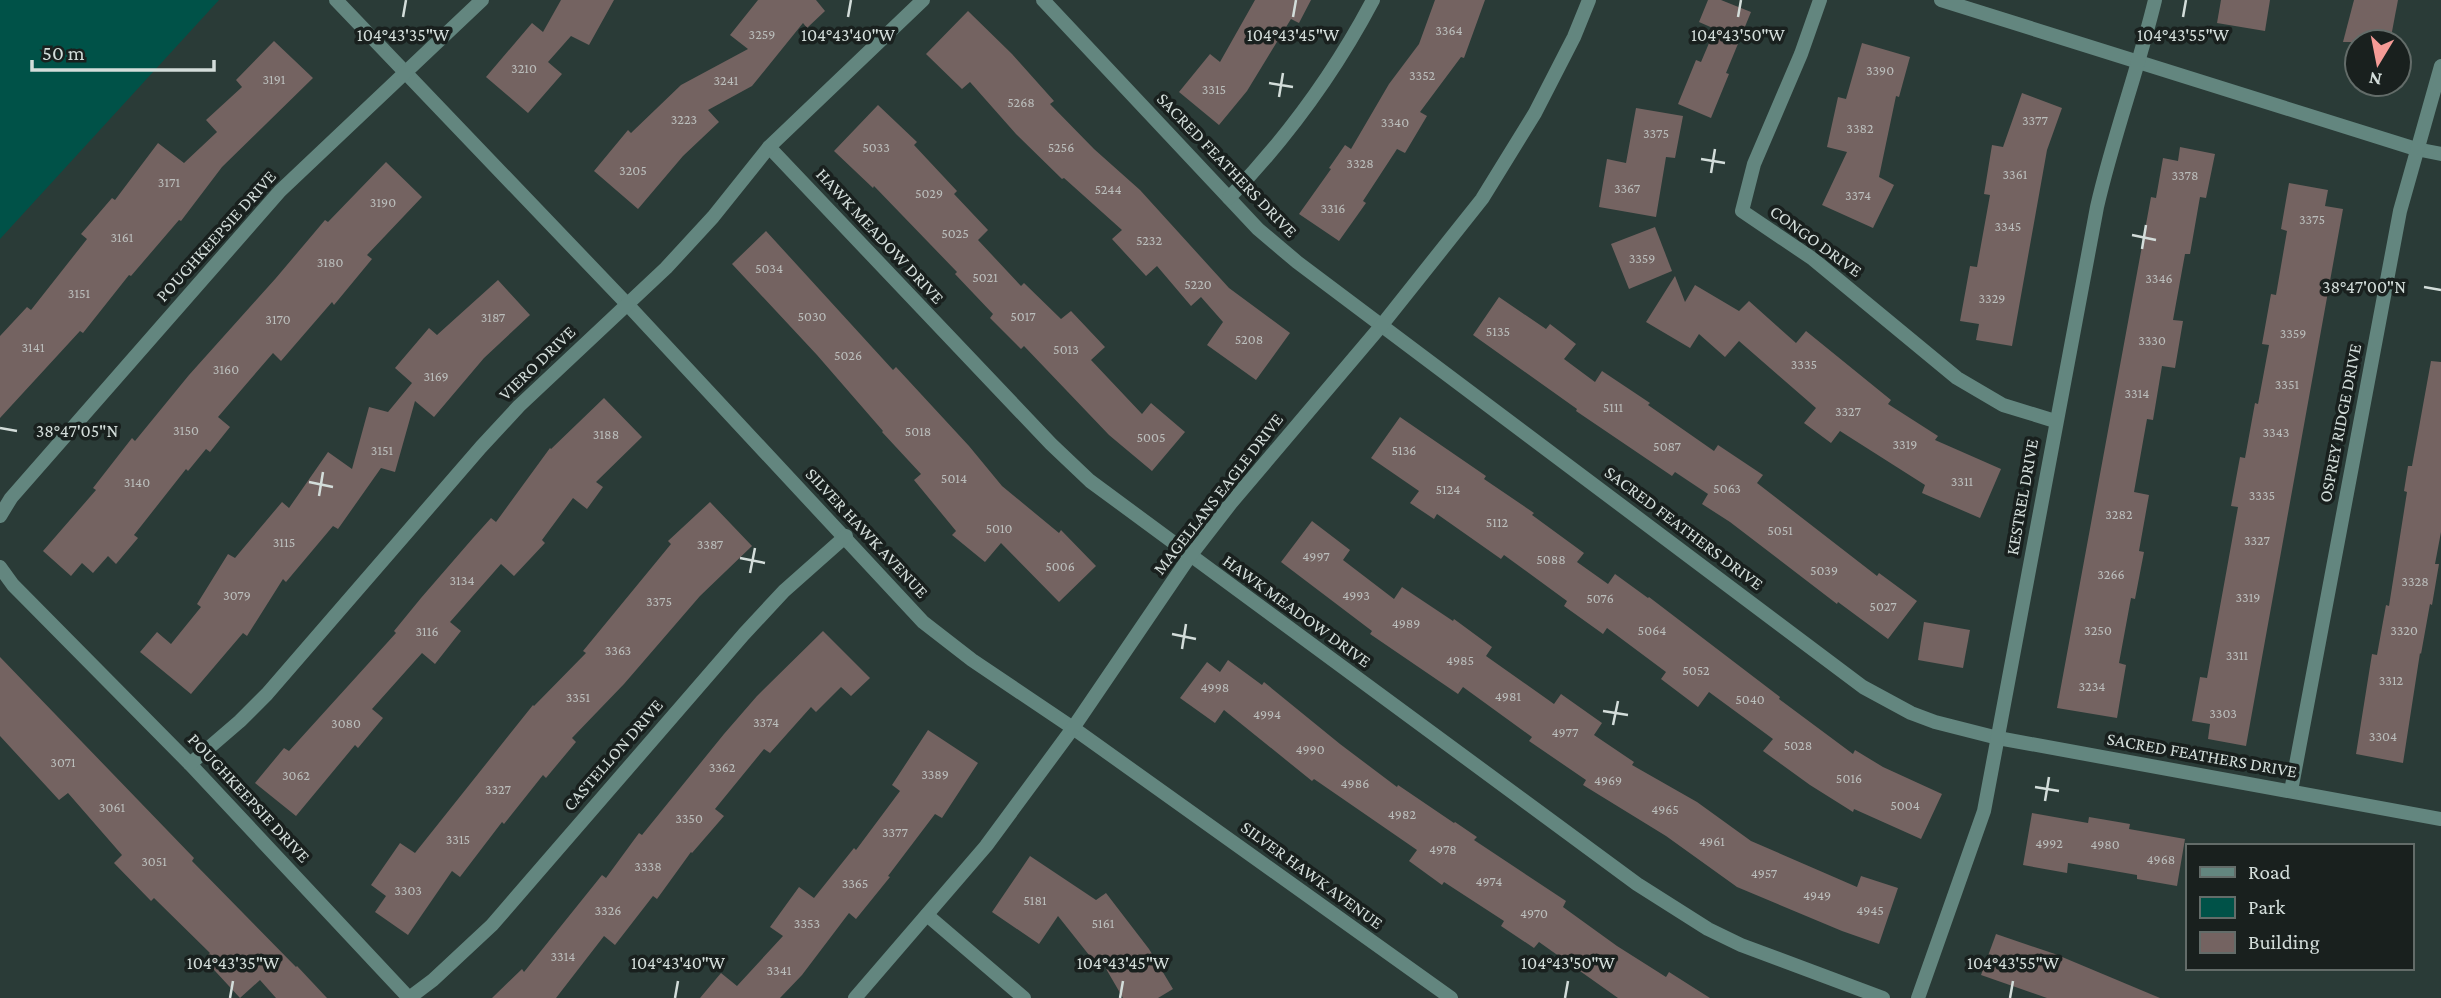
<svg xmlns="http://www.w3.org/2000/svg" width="2441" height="998" font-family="'Crimson Pro',serif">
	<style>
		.green { fill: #005248 }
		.building { fill: #746361 }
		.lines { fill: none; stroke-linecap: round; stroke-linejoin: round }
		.street { stroke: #63867f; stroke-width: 14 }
		.ticks { fill: none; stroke: #d3ddda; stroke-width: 2.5 }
		.labels { text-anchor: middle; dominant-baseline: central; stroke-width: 7; stroke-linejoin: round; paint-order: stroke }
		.number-label { font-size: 14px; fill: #bbbebc }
		.street-label { font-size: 18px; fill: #d3ddda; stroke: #19201e }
		.ticks-label { font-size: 18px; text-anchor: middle; fill: #d3ddda; stroke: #19201e; stroke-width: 7; stroke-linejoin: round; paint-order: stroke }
	</style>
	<rect width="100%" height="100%" fill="#2a3b37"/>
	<!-- green -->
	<path class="green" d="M0 0H219L0 239Z"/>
	<!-- building -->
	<g class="building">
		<path d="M561 0H614L589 45 571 36 548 62 562 74 528 113 486 77 532 23 543 32Z"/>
		<path d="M758 0H816L825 11 807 28 803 23 752 86 708 110 719 122 683 156 638 209 594 171 628 130 631 133 681 85 748 49 730 35Z"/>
		<path d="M1255 0H1311L1299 23 1291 19 1247 91 1219 125 1179 92 1210 54 1220 62Z"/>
		<path d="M1435 0H1485L1464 58 1461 57 1420 112 1427 116 1405 153 1397 149 1363 201 1366 203 1339 241 1299 214 1331 169 1329 168 1345 145 1351 149 1389 84 1419 44Z"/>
		<path d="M1708 0H1721L1751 12 1726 73 1729 74 1711 118 1678 104 1696 60 1701 62 1715 29 1699 22Z"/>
		<path d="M2221 0H2270L2265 31 2217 23Z"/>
		<path d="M2354 0H2398L2390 42H2343Z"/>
		<path d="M968 11 1012 54 1054 101 1050 104 1094 149 1140 190 1229 288 1290 333 1256 380 1207 345 1223 322 1201 297 1191 306 1157 266 1146 276 1112 239 1122 230 1064 178 1062 179 1016 134 970 82 962 89 926 54Z"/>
		<path d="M274 41 313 78 222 167 181 221 179 220 131 276 129 275 83 333 80 331 0 418V336L27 307 31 310 87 239 81 234 112 198 115 200 158 143 184 163 217 132 206 120 242 87 236 80Z"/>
		<path d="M1862 43 1910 57 1899 97 1896 96 1879 177 1894 185 1873 228 1822 205 1847 152 1827 147 1838 97 1846 99Z"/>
		<path d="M2022 93 2062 108 2047 150 2012 346 1976 340 1979 324 1960 321 1970 266 1977 267 1990 195 1984 194 1992 145 2003 147Z"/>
		<path d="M878 105 917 142 914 145 957 191 954 194 988 230 978 240 1021 286 1024 283 1061 319 1071 311 1105 347 1091 360 1142 414 1151 403 1185 432 1152 471 1109 435 1024 346 1021 349 990 318 993 314 955 274 957 272 874 186 873 188 834 151Z"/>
		<path d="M1636 108 1683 116 1675 158 1666 157 1656 217 1599 207 1607 159 1626 163Z"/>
		<path d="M2180 147 2215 154 2206 198 2200 197 2190 254H2185L2173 320 2183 321 2175 368 2162 366 2153 420 2147 419 2134 492 2149 495 2139 551 2144 552 2135 599 2131 598 2119 663 2126 665 2117 718 2057 708 2151 197 2156 198 2163 158 2178 161Z"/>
		<path d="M386 162 422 197 367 255 372 259 334 305 332 302 281 361 273 353 218 417 230 427 210 452 206 449 188 471 186 469 134 535 138 538 116 564 108 556 93 573 82 563 71 576 43 551 96 490 93 488 132 438 135 441 189 375 276 278 325 220 328 222Z"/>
		<path d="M2289 183 2328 190 2325 206 2343 209 2246 746 2208 739 2210 724 2192 721 2200 677 2207 678 2227 568 2238 507 2231 506 2240 457 2245 458 2255 403 2258 404 2269 345 2262 344 2271 294 2276 295 2287 231 2281 229Z"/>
		<path d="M1655 227 1672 271 1629 289 1611 244Z"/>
		<path d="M766 231 893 370 896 367 969 446 1002 486 1059 533 1061 530 1096 566 1059 602 1001 543 985 562 952 535 956 531 914 480 921 474 882 432 883 431 817 355 732 264Z"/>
		<path d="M1675 276 1685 302 1695 285 1739 311 1749 301 1796 343 1806 331 1891 400 1888 404 1938 436 1935 440 2001 469 1980 518 1922 493 1925 485 1840 431 1831 443 1804 423 1816 408 1739 341 1725 357 1699 334 1690 348 1646 322Z"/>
		<path d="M498 280 530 315 484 358 434 417 415 401 395 472 381 468 338 529 333 526 286 582 283 579 247 636 243 633 191 694 140 652 157 632 171 644 201 607 197 604 228 554 235 558 282 502 289 508 328 452 352 469 369 407 388 412 412 383 395 368 429 328 437 335Z"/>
		<path d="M1499 297 1546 329 1550 324 1576 344 1564 359 1595 382 1602 371 1650 403 1648 405 1714 451 1718 445 1763 475 1757 483 1877 576 1879 573 1917 601 1888 639 1838 602 1837 604 1730 522 1702 504 1708 494 1675 472 1672 476 1576 411 1577 409 1473 335Z"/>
		<path d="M2431 361 2441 362V532L2435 564H2439L2432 605 2430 604 2421 654 2420 653 2403 763 2356 754 2372 654 2377 655 2386 605 2389 606 2407 492 2404 491 2408 466H2412Z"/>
		<path d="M604 398 642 437 596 482 603 487 587 509 573 498 542 540 545 543 514 576 501 564 450 622 461 631 435 664 422 653 372 709 383 718 358 748 355 745 296 816 255 783 284 748 289 751 396 633 394 631 421 598 473 538 491 518 496 522 550 448 551 449Z"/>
		<path d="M1400 417 1486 476 1484 479 1534 513 1532 515 1584 553 1577 562 1608 584 1615 574 1648 598 1649 597 1780 697 1779 699 1853 754 1855 750 1883 767 1942 794 1921 839 1854 809 1853 812 1810 785 1763 751 1773 739 1709 692 1698 707 1661 679 1666 672 1607 628 1603 634 1564 606 1567 601 1504 555 1501 559 1437 514 1434 519 1410 503 1419 491 1371 458Z"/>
		<path d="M710 502 752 546 700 596 624 684 572 738 576 742 546 778 543 775 504 824 502 822 460 877 452 871 408 935 375 912 386 896 371 885 400 843 415 853 533 705 534 706 586 653 583 651 671 544 668 541Z"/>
		<path d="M1312 521 1350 550 1343 560 1394 599 1402 587 1453 621 1454 619 1492 647 1486 656 1554 704 1561 694 1602 723 1594 735 1634 762 1632 765 1697 802 1751 841 1857 887 1861 876 1898 888 1879 944 1842 931 1737 887 1666 836 1583 785 1586 780 1529 741 1532 737 1463 687 1458 694 1370 634 1372 631 1281 562Z"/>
		<path d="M1924 622 1970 630 1963 668 1918 660Z"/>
		<path d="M823 631 870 678 851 696 841 687 816 712 811 707 770 753 764 749 715 809 724 816 692 853 691 852 657 899 653 896 615 945 604 936 556 998H492L522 969 524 972 602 875 606 878 639 833 642 835 724 734 757 696Z"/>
		<path d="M0 657 194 858 192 861 296 967 297 966 327 998H276L260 980 240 998 204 959 210 953 154 898 151 901 114 863 122 855 68 793 59 800 0 736Z"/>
		<path d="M1228 660 1262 685 1264 682 1340 744 1397 787 1398 785 1454 823 1455 822 1477 837 1474 840 1566 901 1563 907 1617 946 1666 977 1669 972 1710 998H1618L1539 942 1534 948 1501 926 1504 921 1444 882 1442 885 1409 861 1417 850 1314 779 1312 781 1224 710 1215 723 1180 698 1207 662 1220 672Z"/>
		<path d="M928 730 978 763 942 818 935 814 888 876 890 877 856 919 849 913 802 975 780 998H700L721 973 737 986 783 936 770 927 799 887 814 898 854 848 856 850 900 791 892 785Z"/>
		<path d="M2032 813 2088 823 2089 817 2130 824 2129 829 2185 839 2177 886 2137 879V875L2068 863 2067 873 2023 865Z"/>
		<path d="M1030 856 1096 900 1106 893 1149 949 1173 989 1158 998H1123L1098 955 1093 960 1058 916 1039 944 992 912Z"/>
		<path d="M1996 934 2055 954 2160 998H2047L1981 975Z"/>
	</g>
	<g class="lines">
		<!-- street -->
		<g class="street">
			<path d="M336 0 627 304 923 622 972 660 1073 728 1451 998"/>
			<path d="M1043 0 1258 229 1297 262 1863 687 1911 713 1935 722 1998 738 2441 819"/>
			<path d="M1820 0 1801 54 1754 164 1742 211 1813 259 1957 378 2003 405 2055 421"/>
			<path d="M1941 0 2416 149 2441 154"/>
			<path d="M769 147 1051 444 1090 481 1637 884 1708 929 1741 945 1883 998"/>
			<path d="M1229 198C1287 138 1334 74 1373 0"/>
			<path d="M0 516 11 498 280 191 482 0"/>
			<path d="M0 567 13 585 190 764 409 998 433 980 492 925 744 634 784 591 846 536"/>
			<path d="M190 764 240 721 267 694 481 447 519 406 666 268 713 217 769 147 923 0"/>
			<path d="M2291 791 2400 211 2441 66"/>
			<path d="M927 915 1024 998"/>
			<path d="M855 998 986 846 1073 728 1190 556 1231 503 1381 326 1482 199 1535 113 1574 37 1589 0"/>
			<path d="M1918 998 1984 811 2097 207C2113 137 2138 70 2155 0"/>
		</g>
	</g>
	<!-- ticks -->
	<path class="ticks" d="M403 17 406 0M848 17 851 0M1293 17 1296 0M1738 17 1741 0M2183 17 2186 0M1269 83 1293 87M1279 97 1283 73M1701 159 1725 163M1711 173 1715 149M2132 235 2156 240M2142 249 2146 225M2424 287 2441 290M0 428 17 431M309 482 333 487M319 496 323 472M740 558 765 563M750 573 755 548M1172 634 1196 639M1182 649 1186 624M1603 711 1628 715M1613 725 1618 701M2035 787 2059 791M2045 801 2049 777M230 998 233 981M675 998 678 981M1120 998 1123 981M1565 998 1568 981M2010 998 2013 981"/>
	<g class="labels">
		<!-- number labels -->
		<g class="number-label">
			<text x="1449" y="30">3364</text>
			<text x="762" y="34">3259</text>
			<text x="524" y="68">3210</text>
			<text x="1880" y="70">3390</text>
			<text x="1422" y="75">3352</text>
			<text x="274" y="79">3191</text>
			<text x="726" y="80">3241</text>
			<text x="1214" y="89">3315</text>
			<text x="1021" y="102">5268</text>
			<text x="684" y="119">3223</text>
			<text x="2035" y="120">3377</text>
			<text x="1395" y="122">3340</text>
			<text x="1860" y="128">3382</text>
			<text x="1656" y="133">3375</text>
			<text x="876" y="147">5033</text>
			<text x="1061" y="147">5256</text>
			<text x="1360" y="163">3328</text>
			<text x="633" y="170">3205</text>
			<text x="2015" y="174">3361</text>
			<text x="2185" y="175">3378</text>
			<text x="169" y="182">3171</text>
			<text x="1627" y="188">3367</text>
			<text x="1108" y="189">5244</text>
			<text x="929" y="193">5029</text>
			<text x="1858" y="195">3374</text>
			<text x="383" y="202">3190</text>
			<text x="1333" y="208">3316</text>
			<text x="2312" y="219">3375</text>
			<text x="2008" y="226">3345</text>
			<text x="955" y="233">5025</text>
			<text x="122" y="237">3161</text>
			<text x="1149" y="240">5232</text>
			<text x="1642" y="258">3359</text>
			<text x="330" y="262">3180</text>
			<text x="769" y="268">5034</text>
			<text x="985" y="277">5021</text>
			<text x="2159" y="278">3346</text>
			<text x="1198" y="284">5220</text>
			<text x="79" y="293">3151</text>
			<text x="1992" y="298">3329</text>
			<text x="812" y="316">5030</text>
			<text x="1023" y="316">5017</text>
			<text x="493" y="317">3187</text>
			<text x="278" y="319">3170</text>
			<text x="1498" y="331">5135</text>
			<text x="2293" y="333">3359</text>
			<text x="1249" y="339">5208</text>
			<text x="2152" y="340">3330</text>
			<text x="33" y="347">3141</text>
			<text x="1066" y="349">5013</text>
			<text x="848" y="355">5026</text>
			<text x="1804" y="364">3335</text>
			<text x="226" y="369">3160</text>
			<text x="436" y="376">3169</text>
			<text x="2287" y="384">3351</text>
			<text x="2137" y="393">3314</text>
			<text x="1613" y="407">5111</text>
			<text x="1848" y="411">3327</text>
			<text x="186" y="430">3150</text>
			<text x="918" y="431">5018</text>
			<text x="2276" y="432">3343</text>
			<text x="606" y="434">3188</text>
			<text x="1151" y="437">5005</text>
			<text x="1905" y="444">3319</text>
			<text x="1667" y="446">5087</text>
			<text x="382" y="450">3151</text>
			<text x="1404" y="450">5136</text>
			<text x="954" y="478">5014</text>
			<text x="1962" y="481">3311</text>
			<text x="137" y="482">3140</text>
			<text x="1727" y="488">5063</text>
			<text x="1448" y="489">5124</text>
			<text x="2262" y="495">3335</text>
			<text x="2119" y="514">3282</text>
			<text x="1497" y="522">5112</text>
			<text x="999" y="528">5010</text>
			<text x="1780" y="530">5051</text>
			<text x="2257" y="540">3327</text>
			<text x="284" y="542">3115</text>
			<text x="710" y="544">3387</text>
			<text x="1316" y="556">4997</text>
			<text x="1551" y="559">5088</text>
			<text x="1060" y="566">5006</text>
			<text x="1824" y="570">5039</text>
			<text x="2111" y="574">3266</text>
			<text x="462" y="580">3134</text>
			<text x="2415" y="581">3328</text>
			<text x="237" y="595">3079</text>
			<text x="1356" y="595">4993</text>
			<text x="2248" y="597">3319</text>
			<text x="1600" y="598">5076</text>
			<text x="659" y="601">3375</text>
			<text x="1883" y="606">5027</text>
			<text x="1406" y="623">4989</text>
			<text x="1652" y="630">5064</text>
			<text x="2098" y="630">3250</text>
			<text x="2404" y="630">3320</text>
			<text x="427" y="631">3116</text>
			<text x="618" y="650">3363</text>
			<text x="2237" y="655">3311</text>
			<text x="1460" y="660">4985</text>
			<text x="1696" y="670">5052</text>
			<text x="2391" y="680">3312</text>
			<text x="2092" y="686">3234</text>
			<text x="1215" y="687">4998</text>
			<text x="1508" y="696">4981</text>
			<text x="578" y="697">3351</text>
			<text x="1750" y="699">5040</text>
			<text x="2223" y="713">3303</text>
			<text x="1267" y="714">4994</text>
			<text x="766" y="722">3374</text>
			<text x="346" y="723">3080</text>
			<text x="1565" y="732">4977</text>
			<text x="2383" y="736">3304</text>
			<text x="1798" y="745">5028</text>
			<text x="1310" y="749">4990</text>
			<text x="63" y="762">3071</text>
			<text x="722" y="767">3362</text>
			<text x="935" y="774">3389</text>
			<text x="296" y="775">3062</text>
			<text x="1849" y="778">5016</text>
			<text x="1608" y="780">4969</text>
			<text x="1355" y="783">4986</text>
			<text x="498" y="789">3327</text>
			<text x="1905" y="805">5004</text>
			<text x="112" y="807">3061</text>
			<text x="1665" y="809">4965</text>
			<text x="1402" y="814">4982</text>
			<text x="689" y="818">3350</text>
			<text x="895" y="832">3377</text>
			<text x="458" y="839">3315</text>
			<text x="1712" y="841">4961</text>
			<text x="2049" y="843">4992</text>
			<text x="2105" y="844">4980</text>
			<text x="1443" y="849">4978</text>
			<text x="2161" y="859">4968</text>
			<text x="154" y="861">3051</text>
			<text x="648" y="866">3338</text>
			<text x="1764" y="873">4957</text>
			<text x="1489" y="881">4974</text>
			<text x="855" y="883">3365</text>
			<text x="408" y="890">3303</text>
			<text x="1817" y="895">4949</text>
			<text x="1035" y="900">5181</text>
			<text x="608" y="910">3326</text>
			<text x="1870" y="910">4945</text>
			<text x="1534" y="913">4970</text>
			<text x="807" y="923">3353</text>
			<text x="1103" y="923">5161</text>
			<text x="563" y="956">3314</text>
			<text x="779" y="970">3341</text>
		</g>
		<!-- street labels -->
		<g class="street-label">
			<text transform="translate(1227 165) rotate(46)">SACRED FEATHERS DRIVE</text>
			<text transform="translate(216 236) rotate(-48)">POUGHKEEPSIE DRIVE</text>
			<text transform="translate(880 236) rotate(47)">HAWK MEADOW DRIVE</text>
			<text transform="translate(1816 241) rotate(36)">CONGO DRIVE</text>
			<text transform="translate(537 363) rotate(-44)">VIERO DRIVE</text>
			<text transform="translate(2340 423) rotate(-79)">OSPREY RIDGE DRIVE</text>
			<text transform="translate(1218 494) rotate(-52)">MAGELLANS EAGLE DRIVE</text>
			<text transform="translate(2022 497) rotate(-80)">KESTREL DRIVE</text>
			<text transform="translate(1684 528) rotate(37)">SACRED FEATHERS DRIVE</text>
			<text transform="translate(867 533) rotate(47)">SILVER HAWK AVENUE</text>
			<text transform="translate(1297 611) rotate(36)">HAWK MEADOW DRIVE</text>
			<text transform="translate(613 755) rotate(-49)">CASTELLON DRIVE</text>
			<text transform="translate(2202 755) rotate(10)">SACRED FEATHERS DRIVE</text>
			<text transform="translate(249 798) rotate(47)">POUGHKEEPSIE DRIVE</text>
			<text transform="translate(1312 875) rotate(36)">SILVER HAWK AVENUE</text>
		</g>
	</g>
	<g class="ticks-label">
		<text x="403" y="41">104°43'35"W</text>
		<text x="848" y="41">104°43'40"W</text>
		<text x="1293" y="41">104°43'45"W</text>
		<text x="1738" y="41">104°43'50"W</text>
		<text x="2183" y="41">104°43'55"W</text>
		<text x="2364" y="293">38°47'00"N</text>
		<text x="77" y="437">38°47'05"N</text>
		<text x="233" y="969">104°43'35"W</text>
		<text x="678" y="969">104°43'40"W</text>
		<text x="1123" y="969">104°43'45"W</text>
		<text x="1568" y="969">104°43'50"W</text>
		<text x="2013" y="969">104°43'55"W</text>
	</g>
	<!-- legend -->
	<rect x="2186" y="844" width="228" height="126" fill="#19201e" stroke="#636c69" stroke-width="2"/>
	<rect x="2200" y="867" width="35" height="10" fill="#63867f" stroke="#636c69" stroke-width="2"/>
	<text x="2248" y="879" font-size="21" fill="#d3ddda">Road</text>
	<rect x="2200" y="897" width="35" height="21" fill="#005248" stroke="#636c69" stroke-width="2"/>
	<text x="2248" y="914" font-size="21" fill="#d3ddda">Park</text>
	<rect x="2200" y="932" width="35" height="21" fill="#746361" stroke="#636c69" stroke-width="2"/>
	<text x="2248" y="949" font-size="21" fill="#d3ddda">Building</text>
	<!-- north arrow -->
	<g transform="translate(2378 63) rotate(190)"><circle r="33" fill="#19201e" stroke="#636c69" stroke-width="2"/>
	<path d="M0-5L12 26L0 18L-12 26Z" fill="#f59b96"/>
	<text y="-10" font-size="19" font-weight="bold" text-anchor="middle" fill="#d3ddda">N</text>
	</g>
	<!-- scale -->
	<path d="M32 60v10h182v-10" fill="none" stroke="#d3ddda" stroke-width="3.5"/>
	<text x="42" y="60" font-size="21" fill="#d3ddda" stroke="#19201e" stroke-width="5" paint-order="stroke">50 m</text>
</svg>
